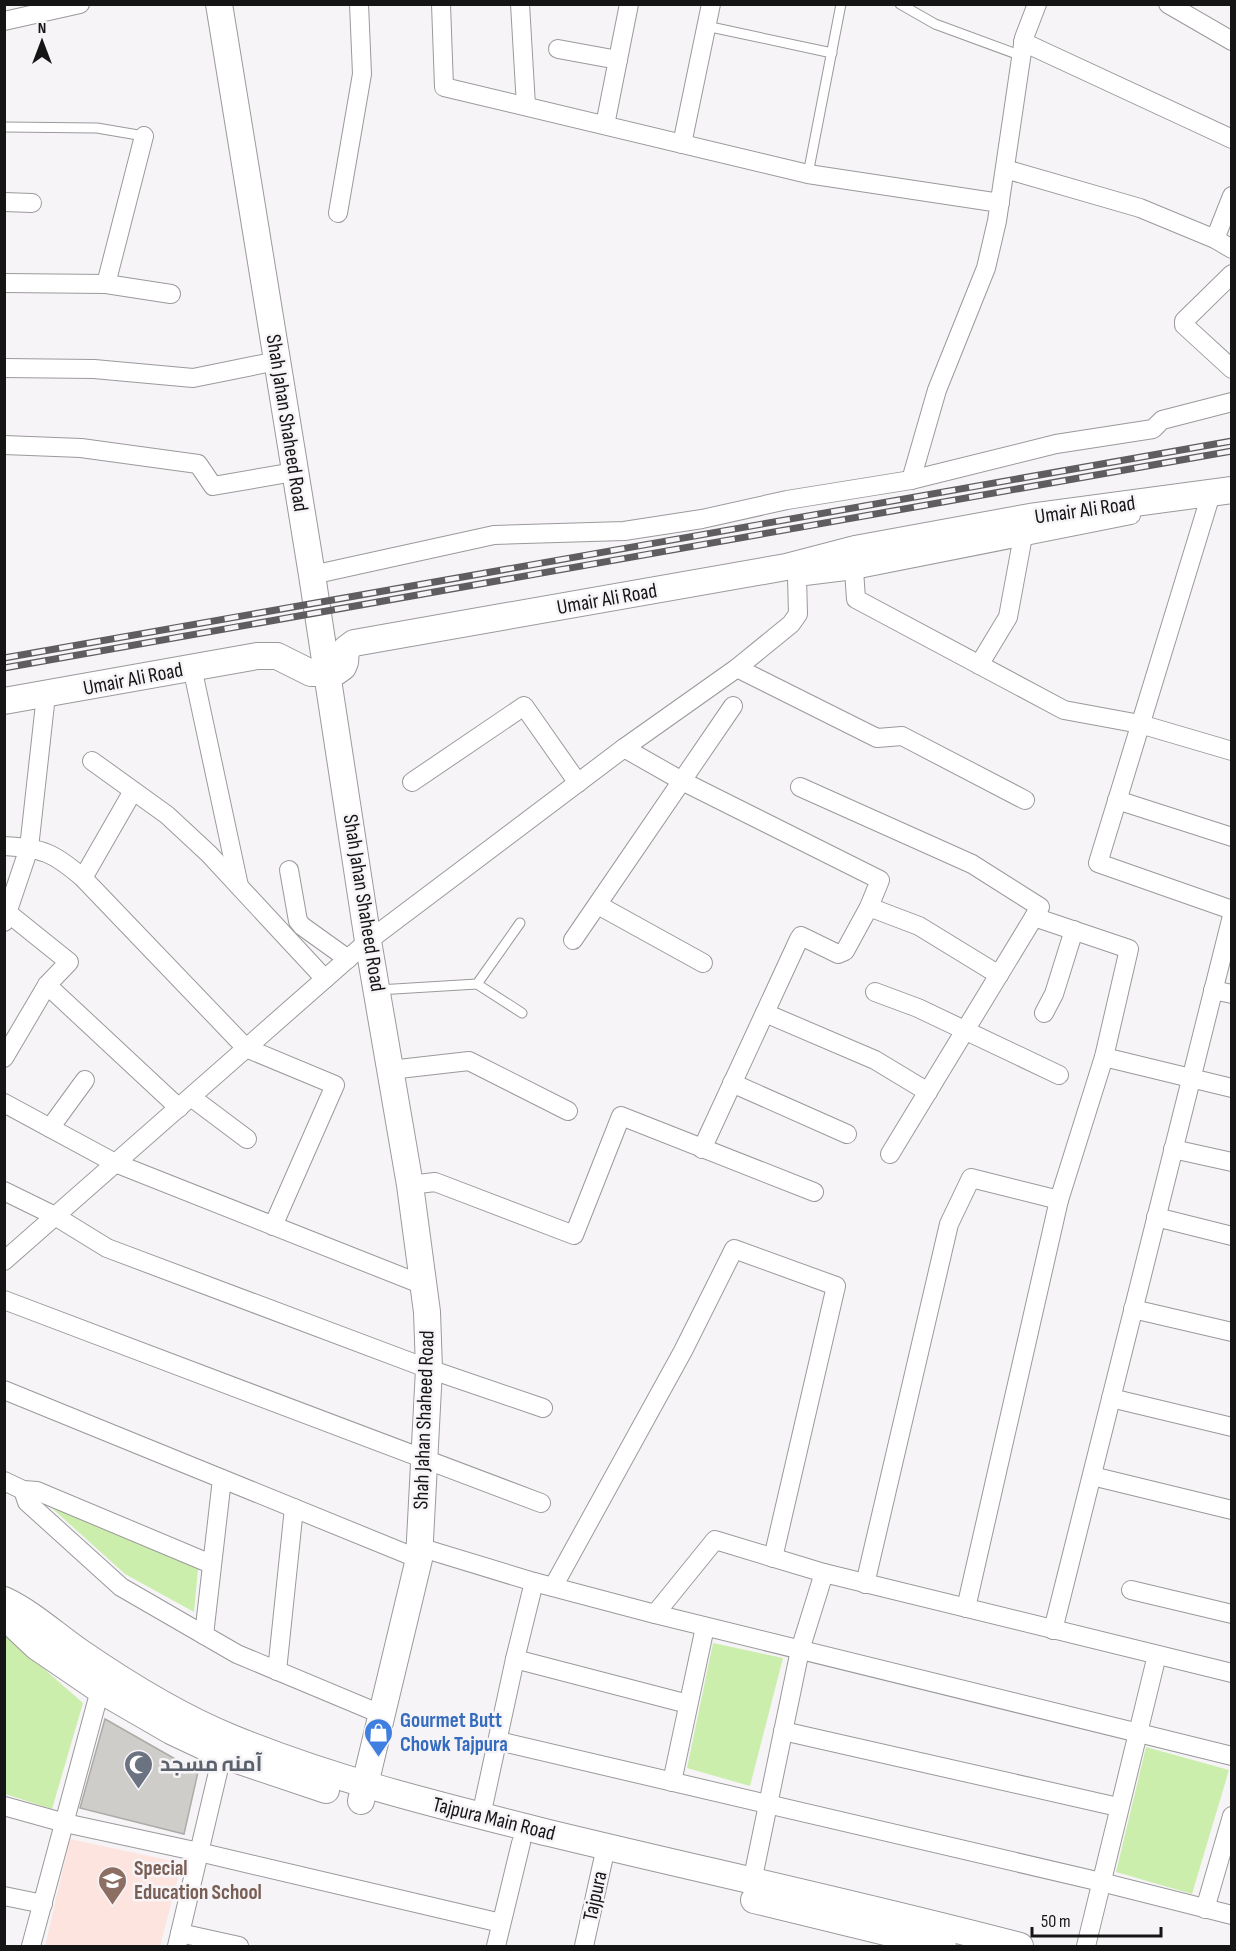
<svg xmlns="http://www.w3.org/2000/svg" width="1236" height="1951" font-family="'Sofia Sans Condensed',Cairo,sans-serif">
	<style>
		.education { fill: #fee4de }
		.green { fill: #cceeac }
		.building { fill: #cecdca; stroke: #adaba8; stroke-width: 1.5 }
		.lines { fill: none; stroke-linecap: round; stroke-linejoin: round }
		.lane-casing { stroke: #9b999c; stroke-width: 11 }
		.street-casing { stroke: #9b999c; stroke-width: 20 }
		.secondary-casing { stroke: #9b999c; stroke-width: 28 }
		.lane { stroke: #fff; stroke-width: 9 }
		.street { stroke: #fff; stroke-width: 18 }
		.secondary { stroke: #fff; stroke-width: 26 }
		.rail-casing { stroke: #5f5d5f; stroke-width: 7 }
		.rail { stroke: #f6f4f7; stroke-width: 4.5; stroke-dasharray: 14; stroke-linecap: butt }
		.labels { text-anchor: middle; dominant-baseline: central; stroke-width: 5; stroke-linejoin: round; paint-order: stroke }
		.street-label { font-size: 21px; fill: #161516; stroke: #f6f4f7 }
		.shop-label { font-size: 21px; font-weight: bold; fill: #366cbe; stroke: #f6f4f7; text-anchor: start }
		.worship-label { font-size: 21px; font-weight: bold; fill: #5b616d; stroke: #f6f4f7; text-anchor: start }
		.education-label { font-size: 21px; font-weight: bold; fill: #785e54; stroke: #f6f4f7; text-anchor: start }
	</style>
	<rect width="100%" height="100%" fill="#f6f4f7"/>
	<!-- education -->
	<path class="education" d="M70 1839 182 1863 160 1946H45Z"/>
	<!-- green -->
	<g class="green">
		<path d="M43 1500 198 1569 194 1612 125 1574Z"/>
		<path d="M4 1634 83 1703 52 1809 5 1794Z"/>
		<path d="M713 1643 783 1658 750 1786 687 1768Z"/>
		<path d="M1146 1747 1229 1770 1192 1894 1116 1872Z"/>
	</g>
	<!-- building -->
	<path class="building" d="M105 1719 198 1772 184 1834 80 1808Z"/>
	<g class="lines">
		<defs>
			<g id="lane">
				<path d="M900 4 935 24 1022 56"/>
				<path d="M706 26 832 53"/>
				<path d="M4 127 97 128 144 136"/>
				<path d="M808 174 841 4"/>
				<path d="M477 984 520 923"/>
				<path d="M378 990 477 984 522 1013"/>
			</g>
			<g id="street">
				<path d="M441 4 444 87 808 174 1000 203"/>
				<path d="M520 4 526 106"/>
				<path d="M1168 4 1232 41"/>
				<path d="M4 21 80 4"/>
				<path d="M1023 42 1232 139"/>
				<path d="M558 49 618 60"/>
				<path d="M605 125 629 4"/>
				<path d="M682 144 711 4"/>
				<path d="M1005 169 1140 208 1215 239 1232 249"/>
				<path d="M4 202 32 203"/>
				<path d="M338 213 362 74 359 4"/>
				<path d="M1215 239 1232 196"/>
				<path d="M1232 274 1184 321V325L1232 369"/>
				<path d="M4 283 106 284 171 294"/>
				<path d="M106 284 144 136"/>
				<path d="M4 368 94 369 193 378 277 361"/>
				<path d="M4 445 81 448 198 464 213 486 294 472"/>
				<path d="M911 480 937 390 986 268 997 221 1024 38 1037 4"/>
				<path d="M1211 494 1098 863 1232 910"/>
				<path d="M854 570 856 599 1064 710 1140 724 1232 751"/>
				<path d="M312 575 494 535 624 531 702 519 787 500 911 480 1056 444 1153 429 1162 420 1232 402"/>
				<path d="M979 665 1008 617 1023 536"/>
				<path d="M192 667 239 886"/>
				<path d="M737 668 877 738 902 736 1025 800"/>
				<path d="M624 748 682 781 880 880 869 907 845 951 838 954 801 936 799 939 702 1149"/>
				<path d="M92 761 167 815 209 854 325 979"/>
				<path d="M412 782 524 706 578 783"/>
				<path d="M800 787 972 864 1040 907 1034 917"/>
				<path d="M1117 800 1232 837"/>
				<path d="M4 846C43 848 54 853 83 878L246 1048 335 1085 273 1226"/>
				<path d="M289 870 298 921 302 926 348 959"/>
				<path d="M83 878 133 791"/>
				<path d="M598 905 703 963"/>
				<path d="M869 907 919 926 999 975"/>
				<path d="M4 922 29 848 46 695"/>
				<path d="M573 940 733 706"/>
				<path d="M47 985 179 1108"/>
				<path d="M1213 990 1232 994"/>
				<path d="M875 992 918 1008 1059 1075"/>
				<path d="M765 1013 875 1060 928 1092"/>
				<path d="M1044 1013 1054 994 1074 930"/>
				<path d="M1104 1057 1232 1088"/>
				<path d="M4 1058 47 985 69 962 8 913"/>
				<path d="M390 1070 469 1061 568 1111"/>
				<path d="M732 1083 847 1134"/>
				<path d="M191 1097 247 1139"/>
				<path d="M4 1103 115 1163 423 1285"/>
				<path d="M50 1128 85 1080"/>
				<path d="M1173 1149 1232 1162"/>
				<path d="M890 1154 1034 917 1129 949 1104 1057 1059 1200 966 1608"/>
				<path d="M410 1185 435 1182 574 1235 621 1116 814 1192"/>
				<path d="M4 1191 55 1216 107 1248 429 1369 543 1408"/>
				<path d="M1156 1217 1232 1236"/>
				<path d="M4 1261 368 941 624 748 737 668 791 624 798 614 797 577 854 570 1131 515"/>
				<path d="M4 1300 541 1503"/>
				<path d="M1133 1309 1232 1332"/>
				<path d="M4 1390 419 1559"/>
				<path d="M1111 1398 1232 1427"/>
				<path d="M1092 1476 1232 1510"/>
				<path d="M4 1481 23 1490 37 1491 211 1564"/>
				<path d="M23 1490 27 1502 121 1587 237 1654 383 1715"/>
				<path d="M419 1547 534 1582 655 1614 715 1540 824 1573 1232 1673"/>
				<path d="M865 1584 949 1224 971 1178 1059 1200"/>
				<path d="M553 1587 683 1351 734 1249 836 1286 773 1558"/>
				<path d="M1131 1590 1232 1614"/>
				<path d="M655 1614 1232 1756"/>
				<path d="M1053 1630 1232 916"/>
				<path d="M204 1635 222 1479"/>
				<path d="M515 1659 688 1704"/>
				<path d="M277 1671 294 1508"/>
				<path d="M783 1731 1118 1807"/>
				<path d="M498 1741 1101 1882 1232 1915"/>
				<path d="M672 1782 705 1627"/>
				<path d="M4 1806 65 1823 199 1852 501 1923"/>
				<path d="M481 1816 515 1659 534 1582"/>
				<path d="M752 1882 800 1650 824 1573"/>
				<path d="M4 1896 43 1904"/>
				<path d="M1205 1909 1232 1816"/>
				<path d="M180 1933 239 1946"/>
				<path d="M31 1946 100 1690"/>
				<path d="M177 1946 222 1755"/>
				<path d="M496 1946 521 1843"/>
				<path d="M584 1946 606 1847"/>
				<path d="M1086 1946 1157 1655"/>
			</g>
			<g id="secondary">
				<path d="M219 4 312 575 368 941 410 1185 427 1312 429 1369 419 1559 361 1801"/>
				<path d="M4 701 257 656H277L311 673H327L336 672 343 667 345 662 346 649 354 643 786 567 855 549 1030 517 1232 490"/>
				<path d="M4 1600C32 1613 55 1635 80 1652 128 1685 178 1716 232 1738 334 1780 442 1806 549 1833 706 1871 864 1905 1020 1946"/>
				<path d="M4 1616 37 1647 100 1690 171 1731 222 1755 326 1790"/>
				<path d="M754 1900 943 1946"/>
			</g>
		</defs>
		<!-- lane casing -->
		<use href="#lane" class="lane-casing"/>
		<!-- street casing -->
		<use href="#street" class="street-casing"/>
		<!-- secondary casing -->
		<use href="#secondary" class="secondary-casing"/>
		<!-- lane -->
		<use href="#lane" class="lane"/>
		<!-- street -->
		<use href="#street" class="street"/>
		<!-- secondary -->
		<use href="#secondary" class="secondary"/>
		<defs>
			<g id="rail">
				<path d="M4 658 1232 441"/>
				<path d="M4 668 1232 451"/>
			</g>
		</defs>
		<!-- rail casing -->
		<use href="#rail" class="rail-casing"/>
		<!-- rail -->
		<use href="#rail" class="rail"/>
	</g>
	<!-- icons -->
	<defs>
		<symbol id="shop-pin" viewBox="-11 -11 22 30"><path d="M0 17L-7.5 6A9.5 9.5 0 1 1 7.5 6Z" fill="#3f7fe0" stroke="#f6f4f7"/><path d="M-5-2.5h2.3a2.7 3.5 0 0 1 5.4 0H5L5.5 6h-11ZM-1.5-2.5h3a1.5 2.3 0 0 0-3 0Z" fill="#fff"/></symbol>
		<symbol id="mosque-pin" viewBox="-11 -11 22 30"><path d="M0 17L-7.5 6A9.5 9.5 0 1 1 7.5 6Z" fill="#6b7280" stroke="#f6f4f7"/><path d="M3.5-4.9A6 6 0 1 0 3.5 4.9A5 5 0 1 1 3.5-4.9Z" fill="#fff"/></symbol>
		<symbol id="school-pin" viewBox="-11 -11 22 30"><path d="M0 17L-7.5 6A9.5 9.5 0 1 1 7.5 6Z" fill="#8d6e63" stroke="#f6f4f7"/><path d="M0-5L7-2L0 1L-7-2ZM-4 1L0 2.5L4 1V4Q0 6-4 4Z" fill="#fff"/></symbol>
	</defs>
	<g fill-rule="evenodd">
		<use href="#shop-pin" x="362" y="1716" width="33" height="45"/>
		<use href="#mosque-pin" x="122" y="1748" width="33" height="45"/>
		<use href="#school-pin" x="96" y="1864" width="33" height="45"/>
	</g>
	<g class="labels">
		<!-- street labels -->
		<g class="street-label">
			<text transform="translate(287 423) rotate(81)">Shah Jahan Shaheed Road</text>
			<text transform="translate(1085 510) rotate(-8)">Umair Ali Road</text>
			<text transform="translate(607 599) rotate(-10)">Umair Ali Road</text>
			<text transform="translate(133 679) rotate(-11)">Umair Ali Road</text>
			<text transform="translate(364 903) rotate(81)">Shah Jahan Shaheed Road</text>
			<text transform="translate(424 1420) rotate(-88)">Shah Jahan Shaheed Road</text>
			<text transform="translate(494 1819) rotate(14)">Tajpura Main Road</text>
			<text transform="translate(595 1896) rotate(-78)">Tajpura</text>
		</g>
		<!-- shop labels -->
		<g class="shop-label">
			<text x="400" y="1720">Gourmet Butt<tspan x="400" dy="24">Chowk Tajpura</tspan></text>
		</g>
		<!-- worship labels -->
		<g class="worship-label">
			<text x="160" y="1764">آمنہ مسجد</text>
		</g>
		<!-- education labels -->
		<g class="education-label">
			<text x="134" y="1868">Special<tspan x="134" dy="24">Education School</tspan></text>
		</g>
	</g>
	<!-- border -->
	<rect width="1236" height="1951" fill="none" stroke="#161516" stroke-width="12"/>
	<!-- north arrow -->
	<g transform="translate(42 42)" stroke="#f6f4f7" stroke-width="4.5" paint-order="stroke">
	<path d="M0-4.5L10 22L0 15L-10 22Z" fill="#161516"/>
	<text y="-9" font-size="16" font-weight="bold" text-anchor="middle" fill="#161516">N</text>
	</g>
	<!-- scale -->
	<path d="M1032 1927v9h129v-9" fill="none" stroke="#161516" stroke-width="3"/>
	<text x="1041" y="1927" font-size="18" fill="#161516" stroke="#f6f4f7" stroke-width="4.5" paint-order="stroke">50 m</text>
</svg>
